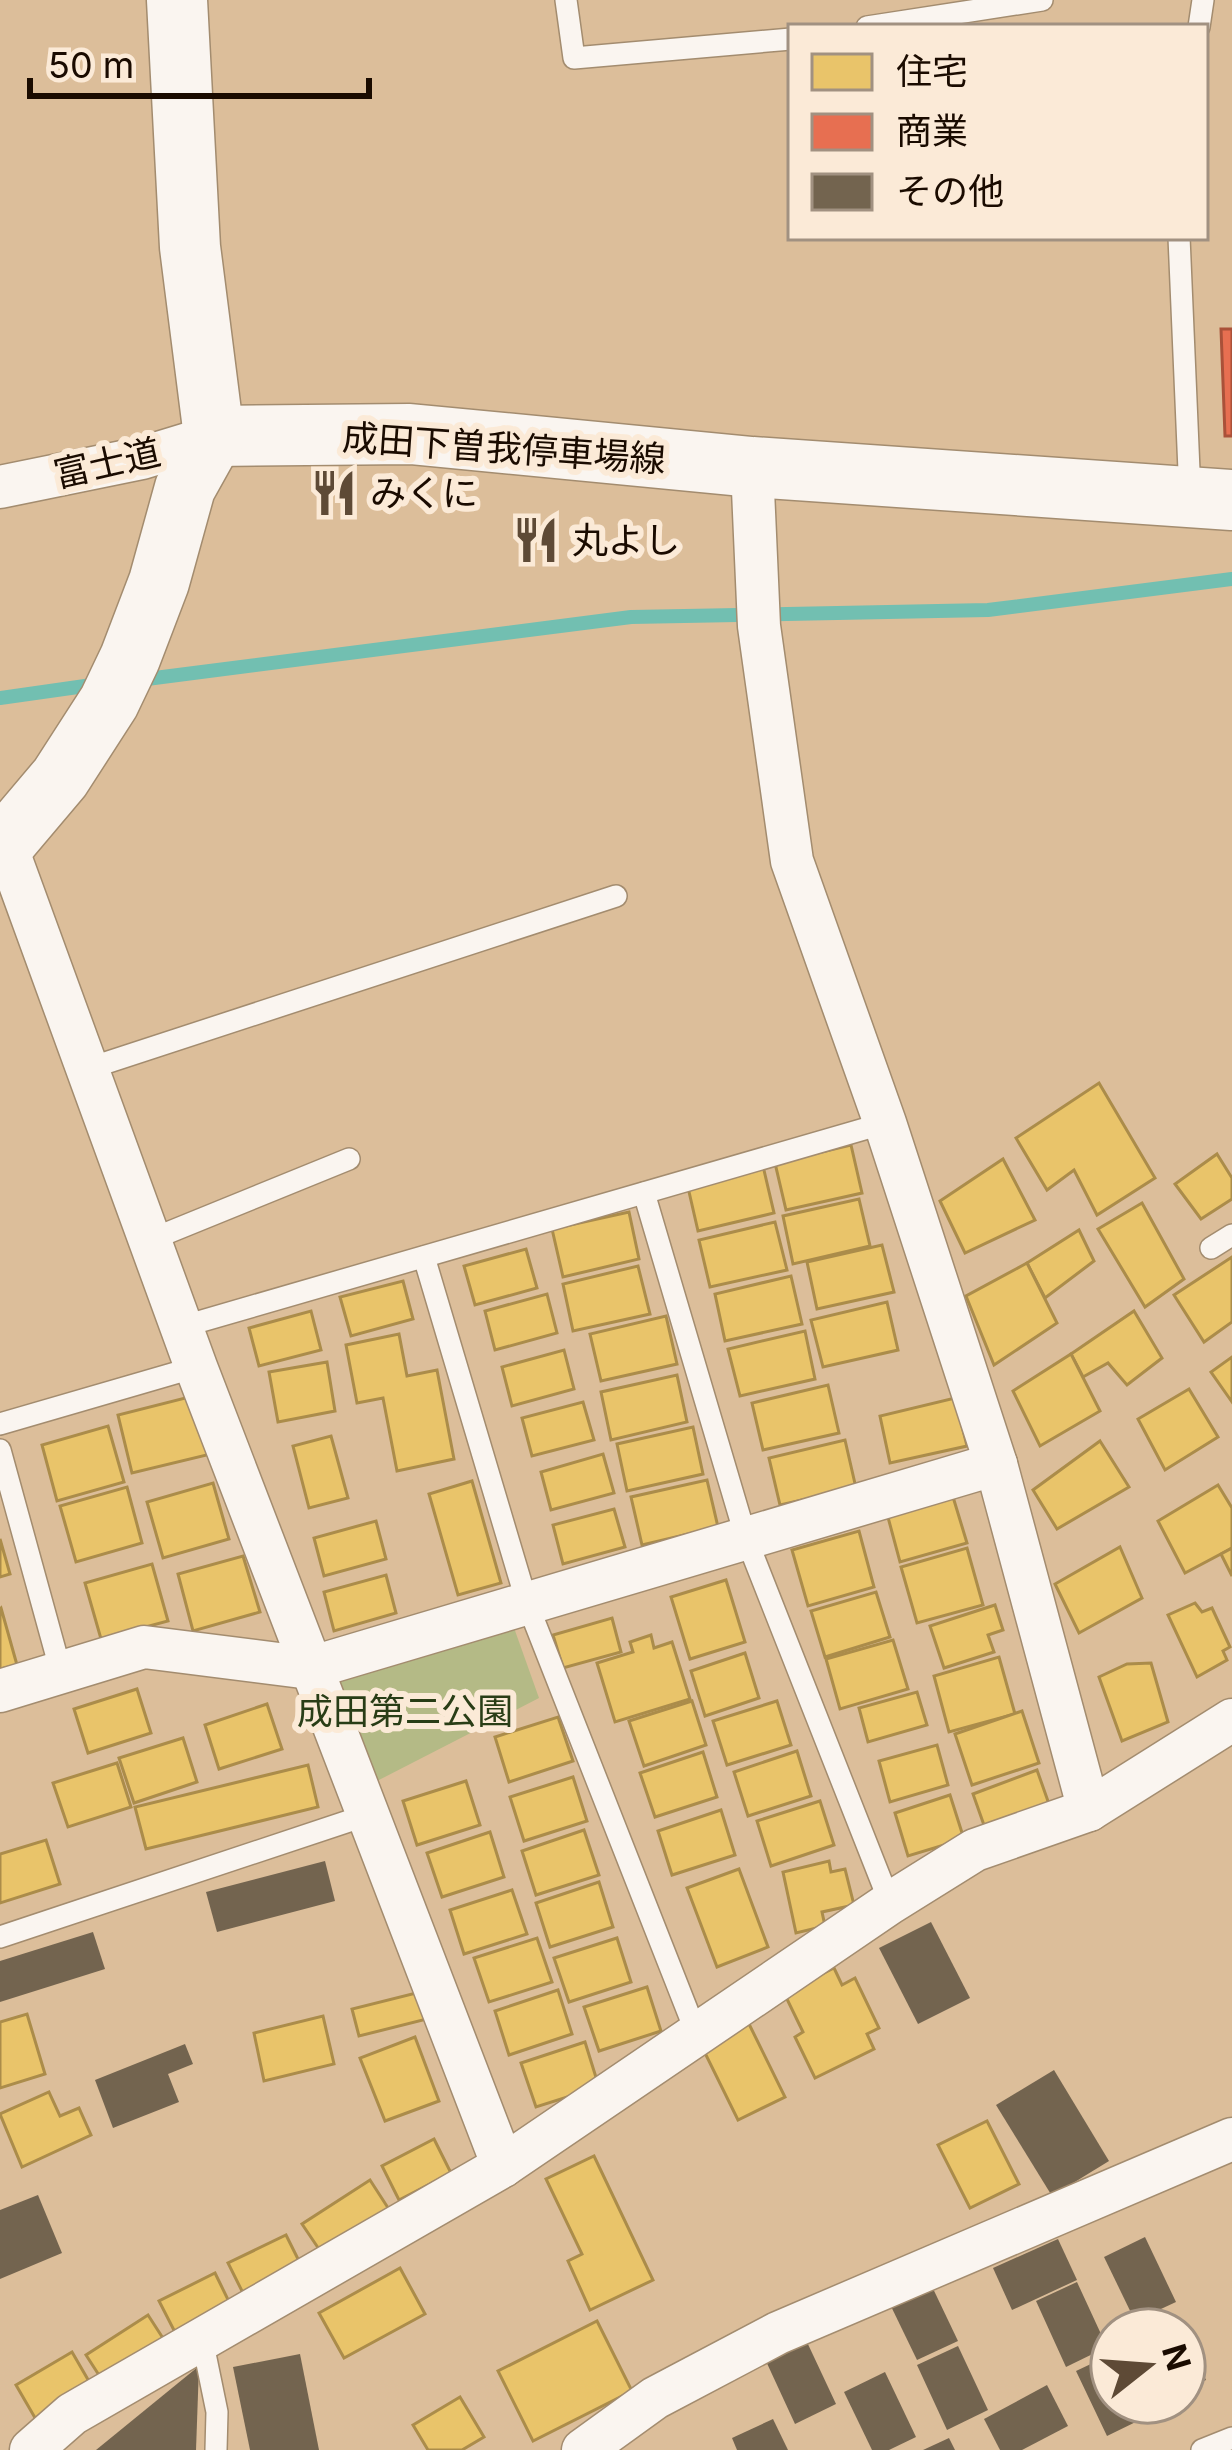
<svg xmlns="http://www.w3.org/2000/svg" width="1232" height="2450" font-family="Inter,'Noto Sans JP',sans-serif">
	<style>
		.green { fill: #b4ba86 }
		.homes { fill: #e9c46a; stroke: #ab8c4a; stroke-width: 3 }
		.shops { fill: #e76f51; stroke: #aa5139; stroke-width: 3 }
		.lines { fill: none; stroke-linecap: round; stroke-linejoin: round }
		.stream { stroke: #72bfb1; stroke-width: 14 }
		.building { fill: #73644f }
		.lane-casing { stroke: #a38c6f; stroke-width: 24 }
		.street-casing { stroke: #a38c6f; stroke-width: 45 }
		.secondary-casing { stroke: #a38c6f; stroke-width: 63 }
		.lane { stroke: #faf5f0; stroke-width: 21 }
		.street { stroke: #faf5f0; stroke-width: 42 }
		.secondary { stroke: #faf5f0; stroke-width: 60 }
		.labels { text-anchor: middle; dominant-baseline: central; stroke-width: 12; stroke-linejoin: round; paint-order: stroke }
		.street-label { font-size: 36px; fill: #1a0b00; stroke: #fbead7 }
		.poi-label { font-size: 36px; fill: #1a0b00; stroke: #fbead7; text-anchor: start }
		.park-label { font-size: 36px; fill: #293d16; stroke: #fbead7 }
	</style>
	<rect width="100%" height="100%" fill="#dcbe9a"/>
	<!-- green -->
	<path class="green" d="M513 1625 539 1698 377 1781 338 1681Z"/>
	<!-- homes -->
	<g class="homes">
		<path d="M1099 1083 1155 1178 1097 1215 1074 1170 1047 1190 1016 1138Z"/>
		<path d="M851 1145 862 1193 786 1210 775 1163Z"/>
		<path d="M1217 1154 1232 1178V1199L1201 1219 1175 1184Z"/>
		<path d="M1003 1159 1035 1220 965 1253 940 1201Z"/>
		<path d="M763 1166 774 1213 698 1231 687 1183Z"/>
		<path d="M859 1199 870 1246 793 1264 783 1216Z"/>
		<path d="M1142 1203 1184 1279 1145 1307 1098 1229Z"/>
		<path d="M629 1212 639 1259 563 1277 552 1229Z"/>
		<path d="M775 1222 787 1270 710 1287 699 1240Z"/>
		<path d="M1079 1230 1094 1261 1045 1298 1027 1263Z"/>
		<path d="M882 1245 894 1292 817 1309 807 1262Z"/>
		<path d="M526 1249 537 1288 475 1305 464 1266Z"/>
		<path d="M1232 1257V1322L1204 1342 1174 1295Z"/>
		<path d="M1027 1263 1057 1323 994 1365 966 1296Z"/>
		<path d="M638 1266 650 1314 573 1331 563 1284Z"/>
		<path d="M791 1276 802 1324 725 1341 715 1294Z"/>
		<path d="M403 1281 413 1319 351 1336 340 1297Z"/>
		<path d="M547 1294 557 1333 495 1350 485 1311Z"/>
		<path d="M887 1302 898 1350 823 1367 811 1320Z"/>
		<path d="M311 1311 321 1350 259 1366 249 1328Z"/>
		<path d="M1134 1311 1162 1358 1127 1385 1108 1363 1083 1377 1071 1354Z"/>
		<path d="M666 1316 677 1364 601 1381 590 1334Z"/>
		<path d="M805 1331 815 1379 740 1396 728 1349Z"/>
		<path d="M399 1334 407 1376 437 1370 454 1459 397 1471 383 1398 357 1403 346 1345Z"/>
		<path d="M564 1350 574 1389 512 1406 502 1367Z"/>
		<path d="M1071 1354 1100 1411 1040 1446 1013 1391Z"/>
		<path d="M1232 1357V1402L1211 1372Z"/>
		<path d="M327 1362 335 1411 278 1422 269 1372Z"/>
		<path d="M677 1375 687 1422 611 1440 601 1392Z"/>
		<path d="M828 1385 839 1433 763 1450 752 1403Z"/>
		<path d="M1189 1389 1218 1437 1165 1470 1138 1419Z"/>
		<path d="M197 1395 211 1454 132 1473 118 1415Z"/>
		<path d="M955 1398 967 1446 890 1463 880 1416Z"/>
		<path d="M583 1402 594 1440 532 1456 522 1418Z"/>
		<path d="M108 1426 124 1482 57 1501 42 1445Z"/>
		<path d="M693 1427 703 1474 627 1491 617 1444Z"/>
		<path d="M331 1436 348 1498 309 1508 293 1446Z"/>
		<path d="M845 1440 856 1488 780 1505 769 1458Z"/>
		<path d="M1100 1441 1129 1487 1057 1529 1033 1490Z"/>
		<path d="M603 1454 614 1493 551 1510 541 1472Z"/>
		<path d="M707 1480 718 1527 642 1545 631 1497Z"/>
		<path d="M472 1481 501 1583 458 1595 429 1494Z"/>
		<path d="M213 1483 229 1539 163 1558 147 1502Z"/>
		<path d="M1218 1485 1232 1508V1548L1185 1573 1158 1521Z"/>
		<path d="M127 1487 142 1543 76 1562 60 1506Z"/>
		<path d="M950 1487 967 1543 900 1562 885 1506Z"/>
		<path d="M614 1509 625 1547 563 1564 553 1525Z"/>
		<path d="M376 1521 386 1559 324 1576 314 1538Z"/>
		<path d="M859 1531 874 1587 808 1606 792 1550Z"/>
		<path d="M0 1539 10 1574 0 1577Z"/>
		<path d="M1120 1547 1142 1598 1079 1633 1055 1584Z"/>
		<path d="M967 1548 983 1605 917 1623 901 1567Z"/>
		<path d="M1232 1548V1576L1221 1554Z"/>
		<path d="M243 1556 260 1612 193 1631 178 1574Z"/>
		<path d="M152 1564 168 1621 101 1639 85 1583Z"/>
		<path d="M386 1575 396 1613 334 1631 324 1592Z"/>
		<path d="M726 1580 745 1642 690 1659 671 1597Z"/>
		<path d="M876 1592 890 1637 825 1657 811 1611Z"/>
		<path d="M1195 1603 1202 1612 1212 1608 1230 1647 1223 1651 1227 1660 1197 1677 1168 1615Z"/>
		<path d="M995 1605 1003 1630 988 1635 994 1652 944 1668 930 1626Z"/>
		<path d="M1 1608 17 1665 0 1669V1609Z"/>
		<path d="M612 1618 621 1652 563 1668 553 1635Z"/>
		<path d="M651 1635 654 1648 672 1642 690 1699 615 1722 597 1663 633 1652 630 1642Z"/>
		<path d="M893 1640 908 1689 840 1709 826 1659Z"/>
		<path d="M745 1653 759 1698 705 1716 691 1671Z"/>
		<path d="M999 1657 1015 1714 949 1732 934 1676Z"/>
		<path d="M1151 1663 1168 1722 1122 1741 1099 1677 1127 1664Z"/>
		<path d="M137 1689 151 1733 88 1753 74 1709Z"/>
		<path d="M917 1692 927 1725 868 1742 859 1708Z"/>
		<path d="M692 1701 706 1745 644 1766 629 1721Z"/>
		<path d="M777 1701 791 1745 727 1765 713 1721Z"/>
		<path d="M267 1704 282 1749 219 1769 205 1725Z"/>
		<path d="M1022 1711 1039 1763 972 1785 955 1734Z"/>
		<path d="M558 1717 573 1761 509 1782 495 1737Z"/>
		<path d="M183 1738 197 1782 134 1803 119 1758Z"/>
		<path d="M937 1745 948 1785 890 1802 879 1761Z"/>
		<path d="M797 1751 811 1796 748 1816 734 1772Z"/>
		<path d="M703 1752 717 1797 655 1817 640 1773Z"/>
		<path d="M117 1763 131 1807 68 1827 53 1783Z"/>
		<path d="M308 1765 318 1807 146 1849 135 1807Z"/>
		<path d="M1037 1770 1049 1804 985 1828 973 1794Z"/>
		<path d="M573 1777 587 1821 524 1841 510 1797Z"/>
		<path d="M466 1781 480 1825 417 1845 403 1801Z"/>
		<path d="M950 1795 964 1839 908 1856 895 1813Z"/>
		<path d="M820 1801 834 1845 771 1866 757 1821Z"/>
		<path d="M721 1810 735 1855 672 1875 658 1831Z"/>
		<path d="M584 1830 599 1875 536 1895 522 1851Z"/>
		<path d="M490 1832 504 1877 442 1897 427 1853Z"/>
		<path d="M46 1840 60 1884 0 1903V1854Z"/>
		<path d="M829 1861 831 1872 845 1869 854 1905 822 1912 825 1926 796 1933 783 1872Z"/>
		<path d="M739 1869 768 1947 717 1967 687 1888Z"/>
		<path d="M599 1882 613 1927 550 1947 536 1903Z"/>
		<path d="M512 1890 527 1934 464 1954 450 1910Z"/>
		<path d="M537 1938 552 1982 489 2002 474 1958Z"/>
		<path d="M617 1938 631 1982 569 2002 554 1958Z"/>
		<path d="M834 1968 842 1985 855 1978 879 2028 867 2034 874 2049 815 2078 795 2037 803 2032 784 1993Z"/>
		<path d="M647 1987 661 2031 599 2051 584 2007Z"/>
		<path d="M558 1990 572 2034 509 2055 495 2011Z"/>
		<path d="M424 1991 431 2018 359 2036 352 2009Z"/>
		<path d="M27 2014 45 2074 0 2088V2022Z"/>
		<path d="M323 2016 334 2064 264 2081 254 2033Z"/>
		<path d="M749 2024 785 2097 738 2120 702 2047Z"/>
		<path d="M415 2037 439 2101 385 2121 360 2058Z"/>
		<path d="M585 2042 599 2087 536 2107 521 2063Z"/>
		<path d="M49 2092 60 2116 79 2108 91 2135 22 2167 0 2114Z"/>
		<path d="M987 2121 1019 2184 970 2208 938 2145Z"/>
		<path d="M434 2139 451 2173 399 2200 382 2166Z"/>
		<path d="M594 2156 653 2280 590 2310 568 2261 582 2254 546 2179Z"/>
		<path d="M370 2180 392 2214 325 2258 302 2224Z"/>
		<path d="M286 2235 304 2271 246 2299 228 2263Z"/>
		<path d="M400 2268 425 2314 344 2358 319 2313Z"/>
		<path d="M215 2273 235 2314 180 2342 159 2301Z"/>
		<path d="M148 2315 168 2346 106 2386 86 2355Z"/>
		<path d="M597 2321 632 2391 533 2441 498 2371Z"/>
		<path d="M72 2352 94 2390 38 2423 16 2385Z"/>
		<path d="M460 2397 484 2437 462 2450H428L413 2425Z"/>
	</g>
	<!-- shops -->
	<path class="shops" d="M1221 329H1232V436H1225Z"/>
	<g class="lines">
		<!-- stream -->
		<g class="stream">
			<path d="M139 680 631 617 988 610 1232 579"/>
			<path d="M0 698 99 684"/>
		</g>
	</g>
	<!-- building -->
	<g class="building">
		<path d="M325 1861 335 1901 217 1932 206 1892Z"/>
		<path d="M931 1922 970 1998 918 2024 879 1948Z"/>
		<path d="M93 1932 105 1969 0 2002V1961Z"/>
		<path d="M185 2044 193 2064 168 2074 179 2102 113 2128 95 2080Z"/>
		<path d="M1054 2070 1109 2161 1052 2196 996 2105Z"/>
		<path d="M38 2195 62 2253 0 2279V2210Z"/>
		<path d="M1145 2237 1176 2302 1135 2321 1104 2257Z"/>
		<path d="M1058 2239 1077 2280 1012 2310 993 2268Z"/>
		<path d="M927 2276 958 2341 917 2360 886 2296Z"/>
		<path d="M1077 2282 1107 2347 1066 2367 1036 2301Z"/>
		<path d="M1176 2315 1183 2330H1144Z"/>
		<path d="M1184 2333 1206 2380 1184 2390Z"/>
		<path d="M806 2340 836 2404 795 2424 765 2359Z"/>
		<path d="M958 2346 988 2410 947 2430 917 2365Z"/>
		<path d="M300 2354 319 2450H250L233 2367Z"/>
		<path d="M1112 2354V2402H1141L1148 2416 1107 2436 1076 2371Z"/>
		<path d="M199 2366 196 2450H96Z"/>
		<path d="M885 2372 916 2437 889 2450H872L844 2392Z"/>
		<path d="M1047 2385 1068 2426 1022 2450H1000L984 2419Z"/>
		<path d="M773 2419 788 2450H737L732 2438Z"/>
		<path d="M949 2438 955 2450H923Z"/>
	</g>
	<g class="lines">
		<defs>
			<g id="lane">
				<path d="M566 0 574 58 791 39"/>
				<path d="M867 27 1042 0"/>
				<path d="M1199 27 1203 0"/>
				<path d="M1179 237 1190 494"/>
				<path d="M87 1069 616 896"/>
				<path d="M644 1193 746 1538 890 1903"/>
				<path d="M150 1240 349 1159"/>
				<path d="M1211 1248 1232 1235"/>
				<path d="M424 1257 527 1603 697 2035"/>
				<path d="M181 1327 885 1123"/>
				<path d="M0 1424 196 1367"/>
				<path d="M0 1450 61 1672"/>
				<path d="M0 1937 367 1815"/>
				<path d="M202 2339 217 2412 216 2450"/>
				<path d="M1202 2450 1232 2438"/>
			</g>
			<g id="street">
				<path d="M752 467 759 626 792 861 885 1123 996 1464 1089 1810"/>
				<path d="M0 487 142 458 214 436"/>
				<path d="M5 843 196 1367 503 2166"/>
				<path d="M0 1691 144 1647 310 1668 996 1464"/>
				<path d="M31 2450 72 2414 503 2166 890 1903 975 1850 1089 1810 1232 1720"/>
				<path d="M583 2450 655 2398 778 2333 1232 2139"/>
			</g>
			<g id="secondary">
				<path d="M177 0 190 247 214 436"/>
				<path d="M214 436 410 434 752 467 1232 500"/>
				<path d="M0 849 60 778 109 702 130 658 159 582 185 488 214 436"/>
			</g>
		</defs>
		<!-- lane casing -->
		<use href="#lane" class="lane-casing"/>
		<!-- street casing -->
		<use href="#street" class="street-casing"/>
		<!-- secondary casing -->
		<use href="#secondary" class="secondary-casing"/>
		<!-- lane -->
		<use href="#lane" class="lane"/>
		<!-- street -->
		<use href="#street" class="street"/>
		<!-- secondary -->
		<use href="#secondary" class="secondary"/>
	</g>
	<!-- icons -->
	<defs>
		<symbol id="restaurant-bare" viewBox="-9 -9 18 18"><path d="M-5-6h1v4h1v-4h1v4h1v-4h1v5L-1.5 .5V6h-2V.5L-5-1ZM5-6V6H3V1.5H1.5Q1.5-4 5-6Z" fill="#5e4a36" stroke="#fbead7" stroke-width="2.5" paint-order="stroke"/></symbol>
	</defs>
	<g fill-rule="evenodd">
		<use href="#restaurant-bare" x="301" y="460" width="66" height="66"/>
		<use href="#restaurant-bare" x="503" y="507" width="66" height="66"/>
	</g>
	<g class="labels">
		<!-- street labels -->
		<g class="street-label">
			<text transform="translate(504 448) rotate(4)">成田下曽我停車場線</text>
			<text transform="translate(107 463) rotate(-13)">富士道</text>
		</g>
		<!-- poi labels -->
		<g class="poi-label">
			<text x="370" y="493">みくに</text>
			<text x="572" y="540">丸よし</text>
		</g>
		<!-- park labels -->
		<g class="park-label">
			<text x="405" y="1711">成田第二公園</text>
		</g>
	</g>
	<!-- legend -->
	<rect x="788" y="24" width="420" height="216" fill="#fbead7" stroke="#a19181" stroke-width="3"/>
	<rect x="812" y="54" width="60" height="36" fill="#e9c46a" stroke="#a19181" stroke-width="3"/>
	<text x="896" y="84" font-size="36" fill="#1a0b00">住宅</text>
	<rect x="812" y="114" width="60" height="36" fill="#e76f51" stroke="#a19181" stroke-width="3"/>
	<text x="896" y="144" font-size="36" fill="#1a0b00">商業</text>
	<rect x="812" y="174" width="60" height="36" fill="#73644f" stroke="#a19181" stroke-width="3"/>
	<text x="896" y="204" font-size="36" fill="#1a0b00">その他</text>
	<!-- north arrow -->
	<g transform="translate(1148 2366) rotate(73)"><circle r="57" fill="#fbead7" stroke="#a19181" stroke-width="3"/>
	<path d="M0-9L21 45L0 30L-21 45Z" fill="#5e4a36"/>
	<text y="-18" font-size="33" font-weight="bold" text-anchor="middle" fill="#1a0b00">N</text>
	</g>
	<!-- scale -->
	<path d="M30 78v18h339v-18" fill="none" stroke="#1a0b00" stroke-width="6"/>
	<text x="48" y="78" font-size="36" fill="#1a0b00" stroke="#fbead7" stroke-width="9" paint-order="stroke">50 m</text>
</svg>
